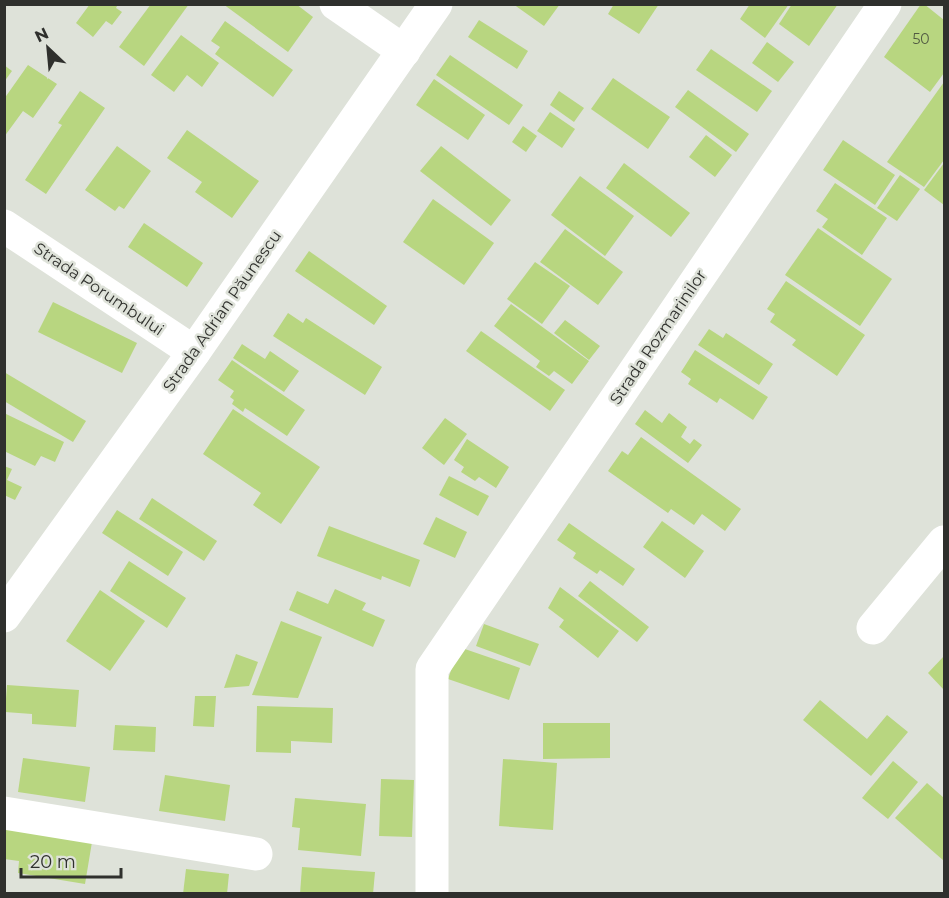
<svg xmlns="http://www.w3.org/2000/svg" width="949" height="898" font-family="Montserrat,sans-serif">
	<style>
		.building { fill: #b8d680 }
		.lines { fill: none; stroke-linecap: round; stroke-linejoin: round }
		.street { stroke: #fff; stroke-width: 33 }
		.labels { text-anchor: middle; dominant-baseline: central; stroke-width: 5; stroke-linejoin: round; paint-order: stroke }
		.number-label { font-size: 14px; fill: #515a42 }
		.street-label { font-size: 16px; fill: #2f302d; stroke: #dee2d9 }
	</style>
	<rect width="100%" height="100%" fill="#dee2d9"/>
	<!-- building -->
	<g class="building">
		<path d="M90 4H118L116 8 122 12 112 25 106 21 93 37 76 23Z"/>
		<path d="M151 4H189L144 66 119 47Z"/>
		<path d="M223 4H296L313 17 288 52Z"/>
		<path d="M513 4H560L544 26Z"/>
		<path d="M614 4H659L639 34 608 14Z"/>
		<path d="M750 4H789L765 38 740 19Z"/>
		<path d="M792 4H838L809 46 779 24Z"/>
		<path d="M921 4H924L944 20V73L930 92 884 57Z"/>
		<path d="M479 20 528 51 517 69 468 37Z"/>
		<path d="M225 21 293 70 273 97 215 54 220 47 211 41Z"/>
		<path d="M181 35 219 63 202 87 187 75 174 92 151 75Z"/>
		<path d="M767 42 794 62 778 82 752 63Z"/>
		<path d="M711 49 772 91 757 112 696 70Z"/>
		<path d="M450 55 523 105 509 125 436 75Z"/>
		<path d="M4 65 12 71 4 82Z"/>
		<path d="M28 65 57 84 33 118 23 111 4 137V99Z"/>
		<path d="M613 78 670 117 648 149 591 109Z"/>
		<path d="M434 79 485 115 468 140 416 105Z"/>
		<path d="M944 82V160L924 187 887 162Z"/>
		<path d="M688 90 749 134 736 152 675 107Z"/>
		<path d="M80 91 105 108 46 194 25 180 62 125 58 123Z"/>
		<path d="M559 91 584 108 574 122 550 105Z"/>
		<path d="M550 112 575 129 562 148 537 131Z"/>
		<path d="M523 126 537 136 526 152 512 142Z"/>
		<path d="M187 130 259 181 232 218 195 192 202 182 167 158Z"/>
		<path d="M706 135 732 155 715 177 689 157Z"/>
		<path d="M843 140 895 175 875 205 823 170Z"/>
		<path d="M117 146 151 171 124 209 119 206 115 211 85 190Z"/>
		<path d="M441 146 511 200 491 226 420 171Z"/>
		<path d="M624 163 690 213 671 237 606 188Z"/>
		<path d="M944 163V205L924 190Z"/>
		<path d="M900 175 920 189 897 221 877 208Z"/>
		<path d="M580 176 634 216 605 256 551 215Z"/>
		<path d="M835 183 887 218 862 255 822 227 828 219 816 211Z"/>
		<path d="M433 199 494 243 464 285 403 242Z"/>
		<path d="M144 223 203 263 187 287 128 247Z"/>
		<path d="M818 228 892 279 860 326 785 275Z"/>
		<path d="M565 229 623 272 598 305 540 262Z"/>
		<path d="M309 251 387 306 374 325 295 271Z"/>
		<path d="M535 262 570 286 542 324 507 299Z"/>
		<path d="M786 281 865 335 837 376 792 345 796 340 770 322 775 314 767 309Z"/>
		<path d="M53 302 137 343 122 373 38 332Z"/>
		<path d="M511 304 589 361 572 384 554 371 549 376 536 367 540 361 494 326Z"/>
		<path d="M288 313 303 323 306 318 382 367 365 395 273 336Z"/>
		<path d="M565 320 600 346 589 360 554 333Z"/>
		<path d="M709 329 723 338 726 333 773 364 759 385 698 345Z"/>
		<path d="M481 331 565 390 550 411 466 351Z"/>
		<path d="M242 344 265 359 270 351 299 371 284 392 233 358Z"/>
		<path d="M695 350 768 397 753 420 720 398 717 403 688 384 691 379 681 372Z"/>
		<path d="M232 360 305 410 287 436 245 408 243 412 232 404 234 400 230 397 234 391 218 380Z"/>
		<path d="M4 372 86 421 73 442 4 401Z"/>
		<path d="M233 409 320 467 281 524 253 505 261 493 203 454Z"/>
		<path d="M645 410 662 423 669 413 687 427 681 437 690 444 694 439 702 445 688 463 635 424Z"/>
		<path d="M4 413 64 442 55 462 41 456 35 466 4 451Z"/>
		<path d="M445 418 467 434 444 465 422 448Z"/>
		<path d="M641 437 741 509 725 531 702 514 694 525 671 509 668 513 608 471 622 451 628 455Z"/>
		<path d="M467 439 509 467 496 488 479 477 475 481 461 472 464 467 454 460Z"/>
		<path d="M4 466 12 469 7 480 22 487 15 500 4 495Z"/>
		<path d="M449 476 489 496 478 516 439 495Z"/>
		<path d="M152 498 217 541 204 561 139 519Z"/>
		<path d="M117 510 183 552 168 576 102 533Z"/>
		<path d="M436 517 467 532 455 558 423 544Z"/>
		<path d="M662 521 704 551 685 578 643 547Z"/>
		<path d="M569 523 635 569 623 586 600 570 597 574 573 558 576 553 557 540Z"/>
		<path d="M329 526 420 560 410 587 382 576 381 580 317 556Z"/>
		<path d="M129 561 186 598 167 628 110 591Z"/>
		<path d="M590 581 649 627 637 642 578 596Z"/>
		<path d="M560 587 619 631 598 658 559 627 564 620 548 608Z"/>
		<path d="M335 589 366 603 362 610 385 620 373 647 289 610 297 591 328 604Z"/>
		<path d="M100 590 145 621 110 671 66 641Z"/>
		<path d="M281 621 322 637 298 698 252 695Z"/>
		<path d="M484 624 539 644 530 666 476 646Z"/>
		<path d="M459 647 520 668 509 700 448 679Z"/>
		<path d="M236 654 258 662 249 686 224 688Z"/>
		<path d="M944 656V690L928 673Z"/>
		<path d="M7 685 79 690 76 727 32 724V714L5 712Z"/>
		<path d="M195 696H216L214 727 193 726Z"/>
		<path d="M820 700 867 739 887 715 908 732 871 776 803 720Z"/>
		<path d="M257 706 333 708 332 743 291 741V753L256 752Z"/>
		<path d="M543 723H610V758L543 759Z"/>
		<path d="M115 725 156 727 155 752 113 750Z"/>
		<path d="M23 758 90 767 85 802 18 792Z"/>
		<path d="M503 759 557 763 553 830 499 826Z"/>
		<path d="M893 761 918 782 888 819 862 798Z"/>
		<path d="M165 775 230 785 225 821 159 811Z"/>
		<path d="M381 779 414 780 412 837 379 836Z"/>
		<path d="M927 783 944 798V861L895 818Z"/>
		<path d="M295 798 366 804 361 856 298 850 300 828 292 827Z"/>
		<path d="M4 827 92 842 85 884 18 873 19 861 4 859Z"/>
		<path d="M302 867 375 872 373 894H300Z"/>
		<path d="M186 869 229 874 227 894H183Z"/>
	</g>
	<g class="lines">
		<!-- street -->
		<g class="street">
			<path d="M336 4 404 51"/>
			<path d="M4 226 194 352"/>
			<path d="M4 616 194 352 436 4"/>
			<path d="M873 628 944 542"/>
			<path d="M4 813 256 854"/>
			<path d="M432 894V669L885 4"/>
		</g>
	</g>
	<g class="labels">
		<!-- number labels -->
		<g class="number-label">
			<text x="921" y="39">50</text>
		</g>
		<!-- street labels -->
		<g class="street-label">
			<text transform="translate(99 289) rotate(34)">Strada Porumbului</text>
			<text transform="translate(222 311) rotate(-55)">Strada Adrian Păunescu</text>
			<text transform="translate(658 337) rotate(-56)">Strada Rozmarinilor</text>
		</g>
	</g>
	<!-- border -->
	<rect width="949" height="898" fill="none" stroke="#2f302d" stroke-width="12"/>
	<!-- north arrow -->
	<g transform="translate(48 48) rotate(334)" stroke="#dee2d9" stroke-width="4.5" paint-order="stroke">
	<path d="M0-4.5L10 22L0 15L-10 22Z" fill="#2f302d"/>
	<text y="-9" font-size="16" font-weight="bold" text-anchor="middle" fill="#2f302d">N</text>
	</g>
	<!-- scale -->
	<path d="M21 868v9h100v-9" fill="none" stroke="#2f302d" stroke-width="3"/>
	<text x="30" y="868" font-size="18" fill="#2f302d" stroke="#dee2d9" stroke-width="4.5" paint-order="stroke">20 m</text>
</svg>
